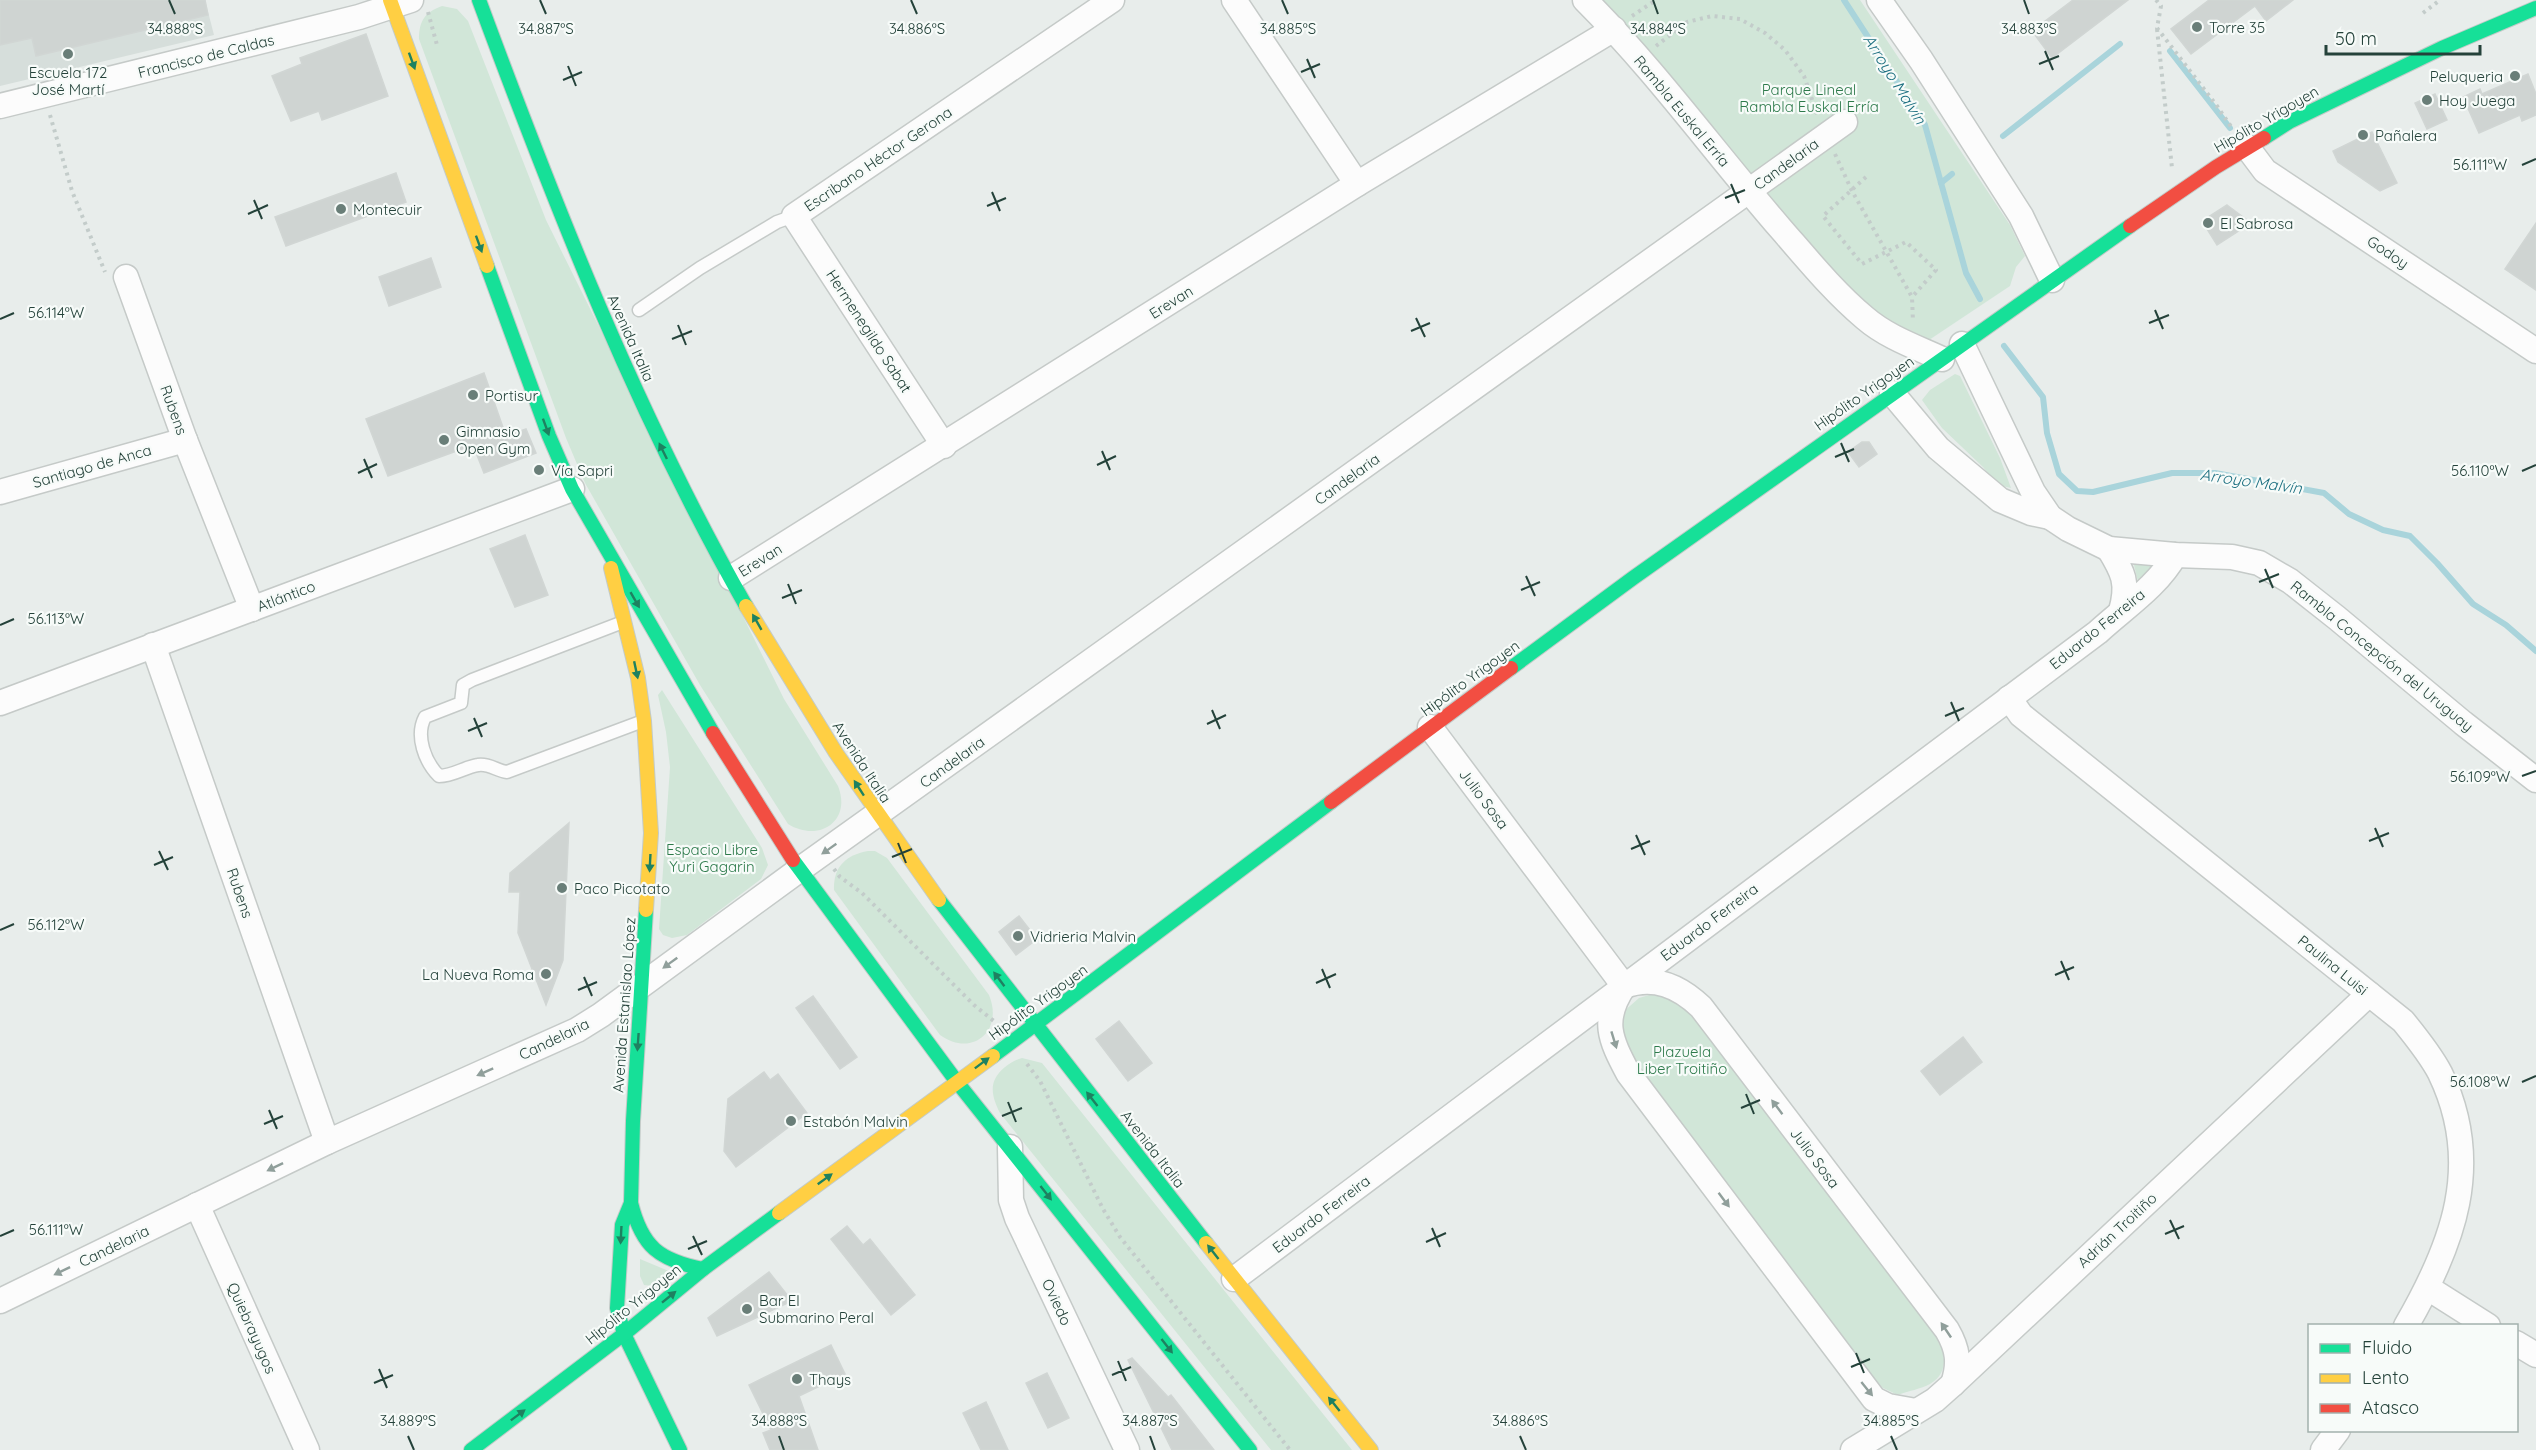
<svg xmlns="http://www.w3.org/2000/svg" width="2536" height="1450" font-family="Quicksand,sans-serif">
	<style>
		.built { fill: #d6dedb }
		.green { fill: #d1e6d8 }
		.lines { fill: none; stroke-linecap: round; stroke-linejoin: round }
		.stream { stroke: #a9d4db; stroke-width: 6 }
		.building { fill: #cfd4d2; stroke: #d1d6d4; stroke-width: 1.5 }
		.lane-casing { stroke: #c5cac8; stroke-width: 15 }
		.street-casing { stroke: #c5cac8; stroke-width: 27 }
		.fast-casing { stroke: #c3cbc8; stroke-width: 16 }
		.slow-casing { stroke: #c3cbc8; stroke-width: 16 }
		.jam-casing { stroke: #c3cbc8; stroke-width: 16 }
		.path { stroke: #c3ccca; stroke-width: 4; stroke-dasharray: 3 4.5; stroke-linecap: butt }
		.lane { stroke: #fcfcfc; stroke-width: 12 }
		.street { stroke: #fcfcfc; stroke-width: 24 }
		.fast { stroke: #16e098; stroke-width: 14 }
		.slow { stroke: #ffcf43; stroke-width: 14 }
		.jam { stroke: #f24e42; stroke-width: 14 }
		.oneway { fill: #1e8160 }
		.oneway2 { fill: #909f9b }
		.ticks { fill: none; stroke: #24423a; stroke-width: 2 }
		.poi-dot { fill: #697e78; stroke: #f7fbf9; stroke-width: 2 }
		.labels { text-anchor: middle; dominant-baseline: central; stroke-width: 4.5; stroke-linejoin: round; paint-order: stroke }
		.poi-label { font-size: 15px; fill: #24423a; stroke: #f7fbf9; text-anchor: start }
		.street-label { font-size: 15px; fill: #24423a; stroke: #f7fbf9 }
		.park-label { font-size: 15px; fill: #2d7a4b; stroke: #f7fbf9 }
		.water-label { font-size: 16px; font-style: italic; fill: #1c6f80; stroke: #f7fbf9 }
		.ticks-label { font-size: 15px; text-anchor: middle; fill: #24423a; stroke: #f7fbf9; stroke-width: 4.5; stroke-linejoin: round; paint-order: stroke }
	</style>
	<rect width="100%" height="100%" fill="#e8edeb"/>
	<!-- built -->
	<path class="built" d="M0 0H205L214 35 0 86Z"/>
	<!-- green -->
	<g class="green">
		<path d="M1599 0H1860L2010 225 2025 256 2016 267 2010 286 1929 340 1906 333 1883 319 1816 256Z"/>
		<path d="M442 6 457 9 468 21 546 220 784 699 838 786C852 821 819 843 788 824L700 685 585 483 566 438 419 39C419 21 425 12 442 6Z"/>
		<path d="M1955 374 1960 376 2000 458 2011 488 1998 485 1983 467 1942 428 1922 400 1930 390Z"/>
		<path d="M2136 559 2153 562 2156 569 2138 582 2134 565Z"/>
		<path d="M662 690 762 848 768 865 761 879 687 935 672 938 663 935 659 929 670 767 666 732 658 695Z"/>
		<path d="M868 851H875L887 858 989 995C1004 1031 972 1058 940 1035L834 890C833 867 846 855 868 851Z"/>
		<path d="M1663 991 1682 995 1931 1323C1941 1341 1955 1369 1930 1384 1921 1389 1908 1391 1898 1395L1883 1388 1869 1375 1621 1046 1622 1013 1639 998Z"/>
		<path d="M1022 1058 1042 1063 1352 1450H1271L1000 1113C991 1095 988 1081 1005 1067 1011 1063 1015 1060 1022 1058Z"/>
		<path d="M640 1259 671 1272 663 1287 644 1285 640 1276Z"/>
	</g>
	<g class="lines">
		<!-- stream -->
		<g class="stream">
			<path d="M1844 0 1925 125 1966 273 1980 299"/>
			<path d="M2170 51 2230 128"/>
			<path d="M2003 136 2120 44"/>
			<path d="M1941 183 1952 174"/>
			<path d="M2004 346 2043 397 2047 433 2059 474 2077 491 2093 492 2172 473H2215L2324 493 2349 514 2383 530 2410 536 2437 563 2473 604 2506 625 2536 651"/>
		</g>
	</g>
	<!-- building -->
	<g class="building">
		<path d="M0 0H205L208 15 36 56 32 38 0 45Z"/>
		<path d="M2073 0H2128L2052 58 2032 31Z"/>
		<path d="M2209 0H2293L2266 21 2255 6 2191 54 2171 29Z"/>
		<path d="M366 34 388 96 322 120 319 111 291 121 272 76 302 64 300 58Z"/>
		<path d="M2528 74 2536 94V115L2522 121 2520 115 2479 133 2463 97 2480 89 2482 94Z"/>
		<path d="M2435 94 2447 120 2427 129 2415 103Z"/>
		<path d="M2372 132 2397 183 2380 191 2338 162 2333 151Z"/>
		<path d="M396 173 406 202 286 246 275 217Z"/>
		<path d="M2227 205 2251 223 2217 245 2202 221Z"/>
		<path d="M2536 223V290L2505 269Z"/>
		<path d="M431 258 441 287 389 306 379 277Z"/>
		<path d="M484 373 506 436 526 429 536 453 484 473 473 445 388 476 366 419Z"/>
		<path d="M1862 442H1869L1877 454 1859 467 1848 452Z"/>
		<path d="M525 535 548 595 515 607 490 549Z"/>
		<path d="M569 823 563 960 546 1005 518 933 520 892H509L510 873Z"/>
		<path d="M1019 916 1037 939 1016 955 999 932Z"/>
		<path d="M813 996 857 1057 840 1069 796 1008Z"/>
		<path d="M1119 1021 1152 1063 1128 1081 1096 1039Z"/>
		<path d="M1963 1037 1982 1062 1940 1095 1921 1071Z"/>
		<path d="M764 1072 770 1080 778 1074 807 1113 736 1167 724 1151 728 1099Z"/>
		<path d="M847 1226 863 1245 870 1239 915 1295 891 1315 831 1239Z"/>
		<path d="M769 1272 792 1301 717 1336 708 1318Z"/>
		<path d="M831 1345 845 1374 799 1396 818 1450H770L763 1433 771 1430 749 1385Z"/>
		<path d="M1132 1358 1168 1397 1171 1395 1214 1450H1172L1128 1360Z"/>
		<path d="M1047 1373 1069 1418 1048 1428 1026 1383Z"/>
		<path d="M986 1402 1008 1450H981L963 1413Z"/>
	</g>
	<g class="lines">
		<defs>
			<g id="lane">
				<path d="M639 310 700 268 777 222 794 216"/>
				<path d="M623 622 472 680 463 685 461 703 425 717C415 736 425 762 439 776 453 776 465 767 478 765 489 763 497 771 507 772L643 721"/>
			</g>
			<g id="street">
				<path d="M1234 0 1357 184"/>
				<path d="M1585 0C1656 71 1715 153 1781 229 1808 260 1834 292 1865 318 1887 337 1916 347 1942 359"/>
				<path d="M1879 0 1921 60 2021 216 2052 280"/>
				<path d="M0 106 359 17 411 0"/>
				<path d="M2247 147 2265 171 2536 351"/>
				<path d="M126 277 185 440 252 609"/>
				<path d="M1962 344 2033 492 2050 517 2068 529 2109 549 2175 555 2232 557 2259 563 2290 581 2337 618 2463 723 2536 780"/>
				<path d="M1892 393 1938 448 2000 500 2031 513 2050 517"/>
				<path d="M944 446 794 216 1112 0"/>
				<path d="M0 492 185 440"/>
				<path d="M2109 549C2123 572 2129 583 2121 611"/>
				<path d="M731 578 1357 184 1614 29"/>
				<path d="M153 645 327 1142"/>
				<path d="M2009 698 2021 715 2403 1021C2416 1037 2430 1054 2440 1073 2484 1164 2453 1245 2406 1326"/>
				<path d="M0 703 572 489"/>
				<path d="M1430 727 1624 986"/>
				<path d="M1010 1147 1011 1200 1017 1218 1127 1450"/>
				<path d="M197 1205 307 1450"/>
				<path d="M1234 1279 2098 632C2124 608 2158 586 2175 555"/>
				<path d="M2428 1288 2488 1326"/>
				<path d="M0 1301 327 1142 577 1030 601 1015 799 870 1845 122"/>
				<path d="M2516 1343 2536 1355"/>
				<path d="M1916 1411 1888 1406 1874 1399 1628 1073C1610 1039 1601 1020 1624 986 1654 975 1679 986 1701 1007L1947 1330C1958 1349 1960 1363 1953 1384"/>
				<path d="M1853 1450 1935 1400 1953 1384 2369 994"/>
				<path d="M2323 1450 2338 1430"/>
			</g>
			<g id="fast">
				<path d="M479 0C556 208 636 413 746 606"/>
				<path d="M2264 138 2289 122 2442 48 2536 8"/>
				<path d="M487 266 549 436 572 489 713 733"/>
				<path d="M1511 668 1633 578 2130 226"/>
				<path d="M793 860 957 1082 1250 1450"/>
				<path d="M939 900 1206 1243"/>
				<path d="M646 910 633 1121 631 1203 622 1225 617 1308 624 1334 680 1450"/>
				<path d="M993 1056 1331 802"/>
				<path d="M631 1203C642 1247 659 1260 703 1269"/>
				<path d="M471 1450 624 1334 703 1269 779 1213"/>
			</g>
			<g id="slow">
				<path d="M390 0 487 266"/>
				<path d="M611 568 638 678 644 721 651 833 646 910"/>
				<path d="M746 606 836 753 939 900"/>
				<path d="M779 1213 993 1056"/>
				<path d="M1206 1243 1371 1450"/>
			</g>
			<g id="jam">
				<path d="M2130 226 2216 167 2264 138"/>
				<path d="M713 733 793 860"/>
				<path d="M1331 802 1511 668"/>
			</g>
		</defs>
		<!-- lane casing -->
		<use href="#lane" class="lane-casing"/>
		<!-- street casing -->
		<use href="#street" class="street-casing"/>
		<!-- fast casing -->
		<use href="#fast" class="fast-casing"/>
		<!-- slow casing -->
		<use href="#slow" class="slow-casing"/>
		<!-- jam casing -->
		<use href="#jam" class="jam-casing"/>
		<!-- path -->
		<g class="path">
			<path d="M2156 0 2161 6 2157 28 2217 106 2232 128"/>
			<path d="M428 12 437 45"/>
			<path d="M2423 13 2440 0"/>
			<path d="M1632 16 1656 0"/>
			<path d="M2157 29 2172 168"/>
			<path d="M1656 46 1687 22 1712 16 1740 19 1765 33 1785 50 1804 76 1818 117"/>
			<path d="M50 115 72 191 105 272"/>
			<path d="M1835 154 1852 191 1912 297 1913 322"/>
			<path d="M1866 177 1823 216 1862 264 1906 242 1936 270 1912 297"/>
			<path d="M834 869 840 877 862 893 974 1005 995 1022"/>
			<path d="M1027 1064 1040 1081 1103 1209 1120 1237 1290 1450"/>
		</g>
		<!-- lane -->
		<use href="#lane" class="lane"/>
		<!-- street -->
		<use href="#street" class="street"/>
		<!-- fast -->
		<use href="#fast" class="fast"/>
		<!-- slow -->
		<use href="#slow" class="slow"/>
		<!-- jam -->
		<use href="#jam" class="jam"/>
	</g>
	<!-- one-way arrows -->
	<defs><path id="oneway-solid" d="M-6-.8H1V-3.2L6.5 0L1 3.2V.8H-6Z" transform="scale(1.5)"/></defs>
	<g class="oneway">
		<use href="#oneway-solid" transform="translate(412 61) rotate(70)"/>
		<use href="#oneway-solid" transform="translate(479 244) rotate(70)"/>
		<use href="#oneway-solid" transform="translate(546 427) rotate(70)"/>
		<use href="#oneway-solid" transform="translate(663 451) rotate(-116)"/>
		<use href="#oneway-solid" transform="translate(635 600) rotate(60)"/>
		<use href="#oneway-solid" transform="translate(757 622) rotate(-120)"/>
		<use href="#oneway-solid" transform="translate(636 670) rotate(78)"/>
		<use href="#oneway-solid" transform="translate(859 788) rotate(-123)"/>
		<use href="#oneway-solid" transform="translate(650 863) rotate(93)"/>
		<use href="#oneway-solid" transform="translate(999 979) rotate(-127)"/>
		<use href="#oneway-solid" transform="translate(638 1042) rotate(94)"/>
		<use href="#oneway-solid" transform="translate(982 1063) rotate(-37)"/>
		<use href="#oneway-solid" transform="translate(1092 1099) rotate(-128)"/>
		<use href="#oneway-solid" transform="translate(825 1179) rotate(-36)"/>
		<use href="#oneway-solid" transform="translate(1046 1193) rotate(52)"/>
		<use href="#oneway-solid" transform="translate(621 1235) rotate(93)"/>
		<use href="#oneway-solid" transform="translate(1213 1252) rotate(-128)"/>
		<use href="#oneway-solid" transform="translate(669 1297) rotate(-39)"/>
		<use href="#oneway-solid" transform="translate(1167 1346) rotate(52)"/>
		<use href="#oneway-solid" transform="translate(1334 1404) rotate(-129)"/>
		<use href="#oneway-solid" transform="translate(518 1415) rotate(-37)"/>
	</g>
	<g class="oneway2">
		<use href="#oneway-solid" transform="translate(829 849) rotate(145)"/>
		<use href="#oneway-solid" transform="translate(670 963) rotate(144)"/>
		<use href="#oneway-solid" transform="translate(1614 1040) rotate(73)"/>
		<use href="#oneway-solid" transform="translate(485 1072) rotate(156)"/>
		<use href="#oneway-solid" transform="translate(1777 1107) rotate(-127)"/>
		<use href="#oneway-solid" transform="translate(275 1167) rotate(154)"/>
		<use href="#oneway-solid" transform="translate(1724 1200) rotate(53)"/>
		<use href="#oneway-solid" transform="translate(62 1271) rotate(154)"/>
		<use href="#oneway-solid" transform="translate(1946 1330) rotate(-124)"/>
		<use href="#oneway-solid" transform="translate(1867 1389) rotate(51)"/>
	</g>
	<!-- ticks -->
	<path class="ticks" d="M169 0 175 14M540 0 546 14M911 0 917 14M1282 0 1288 14M1653 0 1658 14M2024 0 2029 14M2045 51 2053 70M1307 59 1315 78M2039 64 2059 56M568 66 576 86M1301 72 1320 64M563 80 582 72M2522 165 2536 159M1731 184 1739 203M992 192 1000 211M1725 198 1745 190M254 200 262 219M987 206 1006 198M248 214 268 205M2155 310 2163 329M1416 318 1425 337M0 319 14 313M2149 323 2169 315M678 325 686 345M1411 331 1430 323M672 339 692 331M1841 443 1849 462M1102 451 1110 470M1835 457 1854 449M364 459 372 478M1097 465 1116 456M2522 471 2536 465M358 473 377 464M2265 569 2273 588M1526 576 1535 596M2259 582 2279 574M788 584 796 604M1521 590 1540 582M782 598 802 590M0 625 14 619M1951 702 1959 721M1212 710 1220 729M1945 716 1964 708M474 718 482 737M1207 724 1226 715M468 731 487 723M2522 776 2536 771M2375 828 2383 847M1636 835 1645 855M2369 841 2389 833M898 843 906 863M1631 849 1650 841M159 851 168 870M892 857 912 849M154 865 173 857M0 930 14 924M2061 961 2069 980M1322 969 1330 988M2055 975 2074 967M584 977 592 996M1316 983 1336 974M578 990 597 982M2522 1082 2536 1076M1746 1094 1754 1114M1008 1102 1016 1122M1741 1108 1760 1100M269 1110 277 1129M1002 1116 1022 1108M264 1124 283 1116M2170 1220 2179 1239M1432 1228 1440 1247M2165 1234 2184 1226M0 1236 14 1230M693 1236 702 1255M1426 1242 1446 1233M688 1249 707 1241M1856 1353 1864 1373M1118 1361 1126 1381M1851 1367 1870 1359M379 1369 387 1388M1112 1375 1131 1367M374 1383 393 1375M408 1436 414 1450M779 1436 784 1450M1150 1436 1155 1450M1520 1436 1526 1450M1891 1436 1897 1450"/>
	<!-- markers -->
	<g class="poi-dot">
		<circle cx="2197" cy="27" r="6"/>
		<circle cx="68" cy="54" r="6"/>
		<circle cx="2515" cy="76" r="6"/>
		<circle cx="2427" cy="100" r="6"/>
		<circle cx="2363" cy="135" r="6"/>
		<circle cx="341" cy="209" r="6"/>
		<circle cx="2208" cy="223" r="6"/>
		<circle cx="473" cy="395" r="6"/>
		<circle cx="444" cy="440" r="6"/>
		<circle cx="539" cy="470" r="6"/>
		<circle cx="562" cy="888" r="6"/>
		<circle cx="1018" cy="936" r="6"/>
		<circle cx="546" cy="974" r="6"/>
		<circle cx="791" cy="1121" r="6"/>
		<circle cx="747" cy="1309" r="6"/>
		<circle cx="797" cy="1379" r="6"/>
	</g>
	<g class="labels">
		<!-- poi labels -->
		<g class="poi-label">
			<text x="2209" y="27">Torre 35</text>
			<text x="68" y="72" text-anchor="middle">Escuela 172<tspan x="68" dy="17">José Martí</tspan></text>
			<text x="2503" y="76" text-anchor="end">Peluqueria</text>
			<text x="2439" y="100">Hoy Juega</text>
			<text x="2375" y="135">Pañalera</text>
			<text x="353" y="209">Montecuir</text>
			<text x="2220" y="223">El Sabrosa</text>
			<text x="485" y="395">Portisur</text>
			<text x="456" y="431">Gimnasio<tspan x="456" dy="17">Open Gym</tspan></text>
			<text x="551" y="470">Vía Sapri</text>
			<text x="574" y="888">Paco Picotato</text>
			<text x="1030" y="936">Vidrieria Malvin</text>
			<text x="534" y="974" text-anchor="end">La Nueva Roma</text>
			<text x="803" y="1121">Estabón Malvin</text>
			<text x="759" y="1300">Bar El<tspan x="759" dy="17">Submarino Peral</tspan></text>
			<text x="809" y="1379">Thays</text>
		</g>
		<!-- street labels -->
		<g class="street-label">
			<text transform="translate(206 56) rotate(-14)">Francisco de Caldas</text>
			<text transform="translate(1682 111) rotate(50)">Rambla Euskal Erría</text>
			<text transform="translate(2266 119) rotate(-30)">Hipólito Yrigoyen</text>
			<text transform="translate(878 159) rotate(-34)">Escribano Héctor Gerona</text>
			<text transform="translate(1786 164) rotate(-36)">Candelaria</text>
			<text transform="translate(2388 252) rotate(34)">Godoy</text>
			<text transform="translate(1171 302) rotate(-32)">Erevan</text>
			<text transform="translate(869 331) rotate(57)">Hermenegildo Sabat</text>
			<text transform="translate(631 338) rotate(66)">Avenida Italia</text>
			<text transform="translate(1864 393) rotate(-35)">Hipólito Yrigoyen</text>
			<text transform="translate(174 410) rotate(70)">Rubens</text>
			<text transform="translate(92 466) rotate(-16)">Santiago de Anca</text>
			<text transform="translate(1347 479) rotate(-36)">Candelaria</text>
			<text transform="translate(760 560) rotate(-32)">Erevan</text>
			<text transform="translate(286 596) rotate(-21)">Atlántico</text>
			<text transform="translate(2097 629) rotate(-39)">Eduardo Ferreira</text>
			<text transform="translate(2382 656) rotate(39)">Rambla Concepción del Uruguay</text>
			<text transform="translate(1470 678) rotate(-36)">Hipólito Yrigoyen</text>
			<text transform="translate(862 762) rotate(57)">Avenida Italia</text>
			<text transform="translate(952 762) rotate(-36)">Candelaria</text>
			<text transform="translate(1484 799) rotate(53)">Julio Sosa</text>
			<text transform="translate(240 893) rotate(71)">Rubens</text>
			<text transform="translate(1709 922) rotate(-37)">Eduardo Ferreira</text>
			<text transform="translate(2333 965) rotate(39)">Paulina Luisi</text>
			<text transform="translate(1038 1002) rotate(-36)">Hipólito Yrigoyen</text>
			<text transform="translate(624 1005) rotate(-86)">Avenida Estanislao López</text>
			<text transform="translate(554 1039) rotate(-26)">Candelaria</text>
			<text transform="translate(1153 1149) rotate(52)">Avenida Italia</text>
			<text transform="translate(1815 1158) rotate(53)">Julio Sosa</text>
			<text transform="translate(1321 1214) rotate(-37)">Eduardo Ferreira</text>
			<text transform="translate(2117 1230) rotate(-43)">Adrián Troitiño</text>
			<text transform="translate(114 1246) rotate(-26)">Candelaria</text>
			<text transform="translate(1057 1302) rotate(65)">Oviedo</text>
			<text transform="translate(633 1304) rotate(-39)">Hipólito Yrigoyen</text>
			<text transform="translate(252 1328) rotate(66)">Quiebrayugos</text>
		</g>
		<!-- park labels -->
		<g class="park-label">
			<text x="1809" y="89">Parque Lineal<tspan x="1809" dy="17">Rambla Euskal Erría</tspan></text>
			<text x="712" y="849">Espacio Libre<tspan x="712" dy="17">Yuri Gagarin</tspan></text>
			<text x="1682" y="1051">Plazuela<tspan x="1682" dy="17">Liber Troitiño</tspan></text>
		</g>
		<!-- water labels -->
		<g class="water-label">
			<text transform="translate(1895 79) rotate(58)">Arroyo Malvín</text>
			<text transform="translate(2251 481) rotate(8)">Arroyo Malvín</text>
		</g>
	</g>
	<g class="ticks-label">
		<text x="175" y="34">34.888°S</text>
		<text x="546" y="34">34.887°S</text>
		<text x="917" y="34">34.886°S</text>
		<text x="1288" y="34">34.885°S</text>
		<text x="2029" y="34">34.883°S</text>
		<text x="1658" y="34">34.884°S</text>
		<text x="2480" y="170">56.111°W</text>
		<text x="56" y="318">56.114°W</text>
		<text x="2480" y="476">56.110°W</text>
		<text x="56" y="624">56.113°W</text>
		<text x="2480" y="782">56.109°W</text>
		<text x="56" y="930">56.112°W</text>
		<text x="2480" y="1087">56.108°W</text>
		<text x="56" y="1235">56.111°W</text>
		<text x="408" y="1426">34.889°S</text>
		<text x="779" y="1426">34.888°S</text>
		<text x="1150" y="1426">34.887°S</text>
		<text x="1520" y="1426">34.886°S</text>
		<text x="1891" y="1426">34.885°S</text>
	</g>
	<!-- legend -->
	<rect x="2308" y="1324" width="210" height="108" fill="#f7fbf9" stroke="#a3b1ad" stroke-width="1.5"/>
	<rect x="2320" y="1344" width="30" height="9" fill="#16e098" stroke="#a3b1ad" stroke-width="1.5"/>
	<text x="2362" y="1354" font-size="18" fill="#24423a">Fluido</text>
	<rect x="2320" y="1374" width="30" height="9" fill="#ffcf43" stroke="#a3b1ad" stroke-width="1.5"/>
	<text x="2362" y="1384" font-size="18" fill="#24423a">Lento</text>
	<rect x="2320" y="1404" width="30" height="9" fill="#f24e42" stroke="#a3b1ad" stroke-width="1.5"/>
	<text x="2362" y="1414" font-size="18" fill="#24423a">Atasco</text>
	<!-- scale -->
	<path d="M2326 45v9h154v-9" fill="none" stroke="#24423a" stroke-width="3"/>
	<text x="2335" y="45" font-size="18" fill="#24423a" stroke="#f7fbf9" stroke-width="4.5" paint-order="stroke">50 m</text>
</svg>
